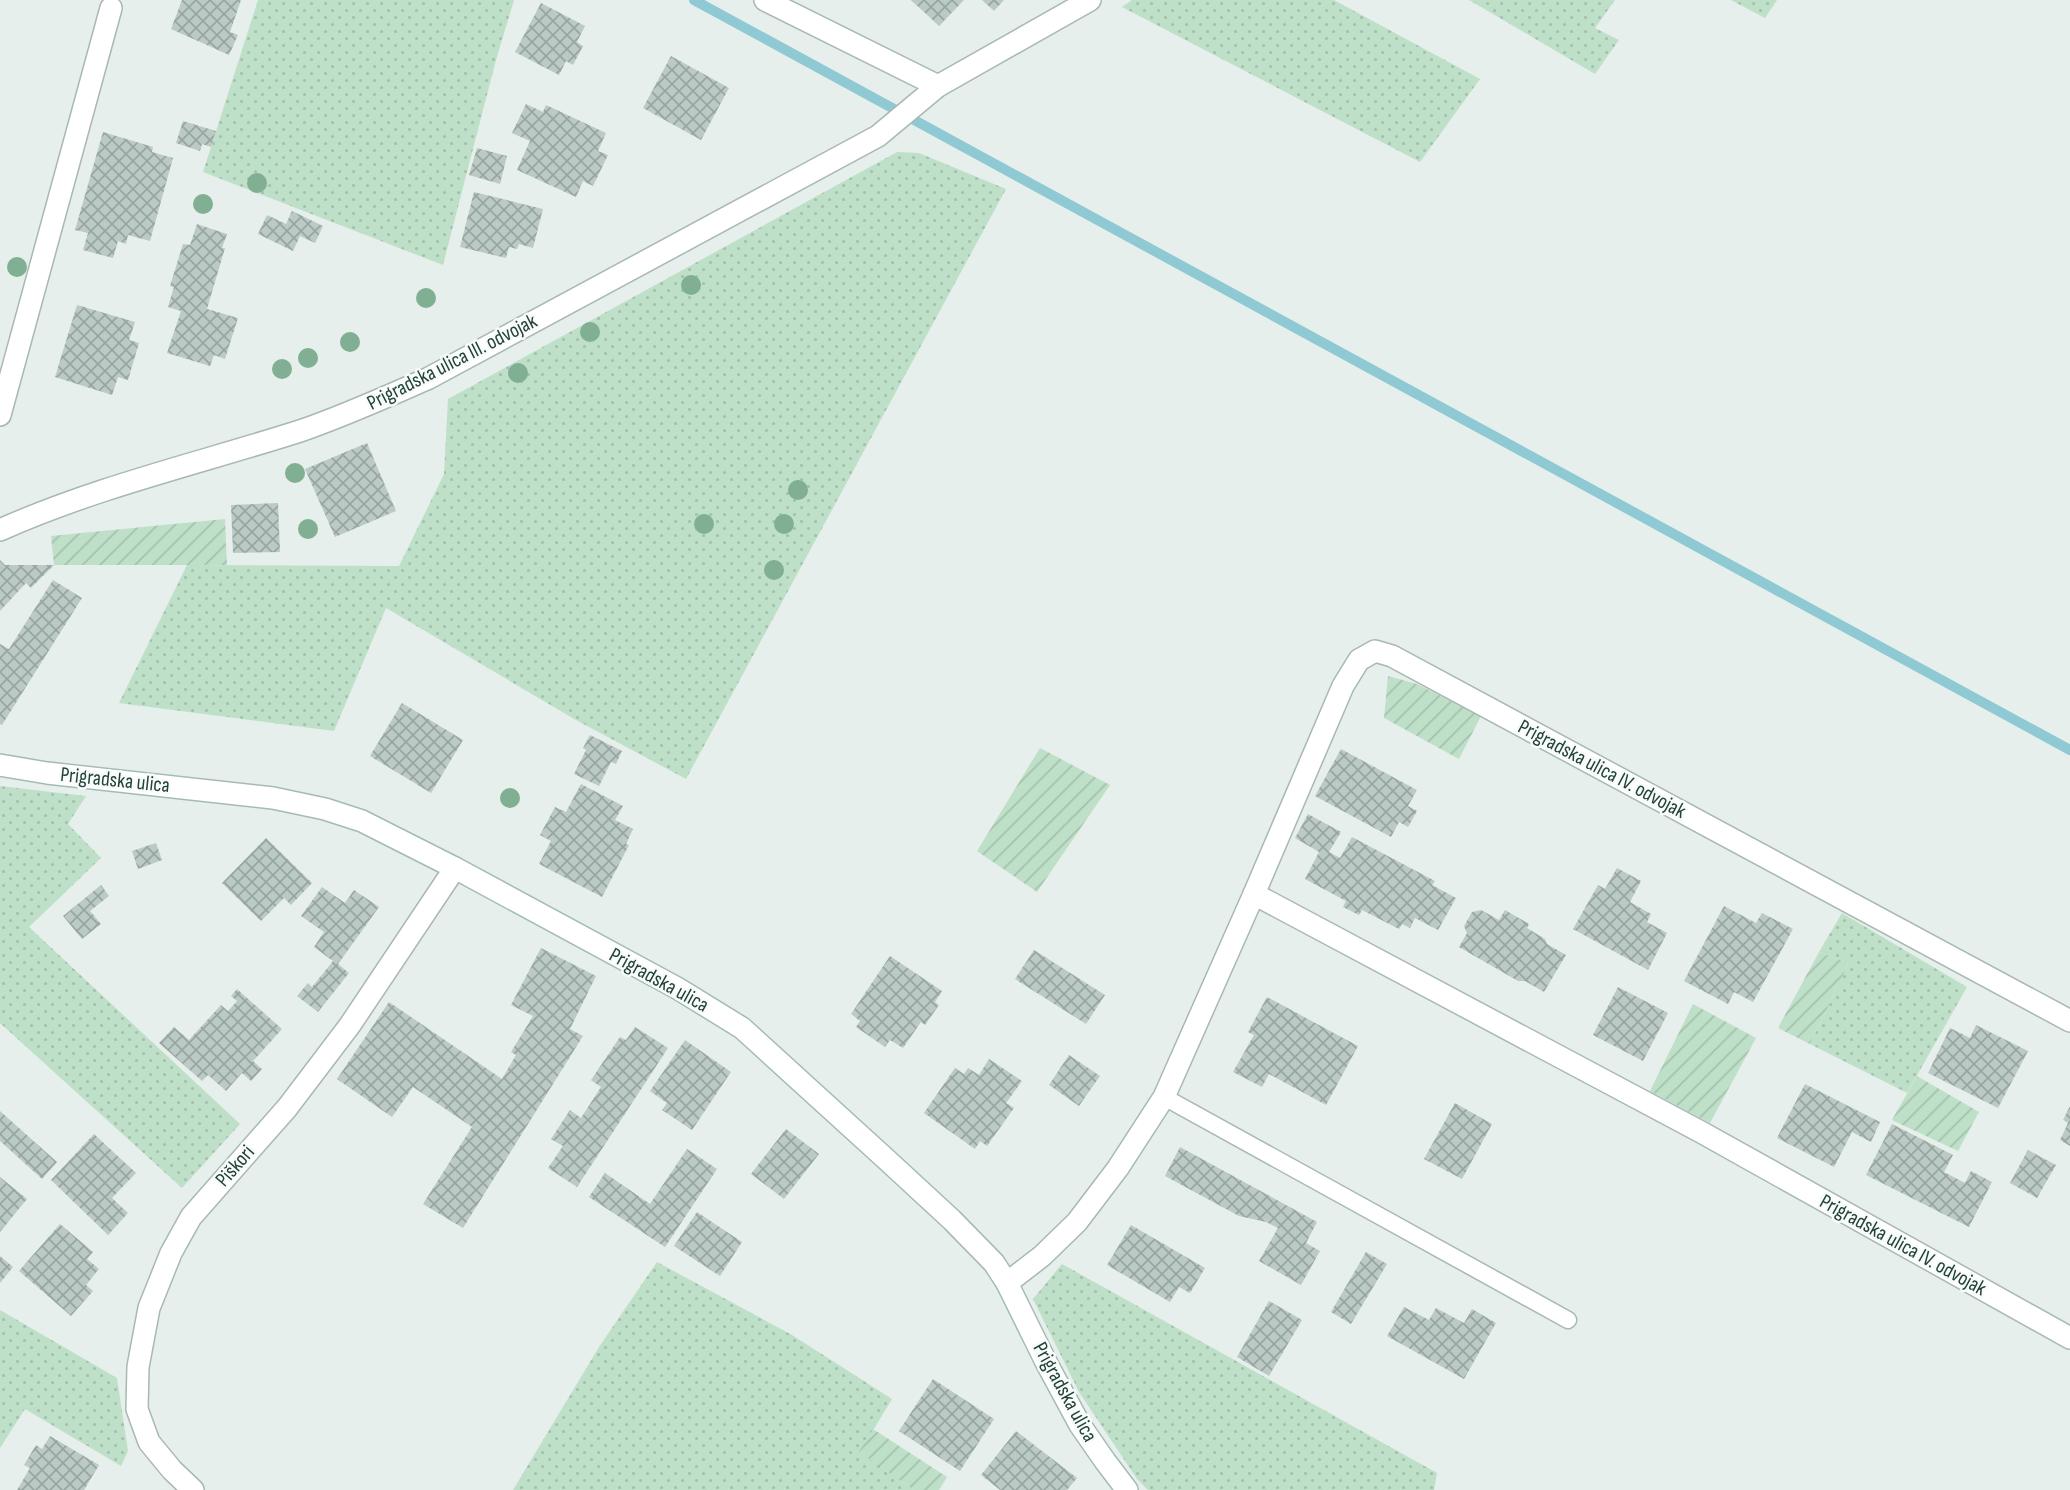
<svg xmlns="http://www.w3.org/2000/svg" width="2070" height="1490" font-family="'Sofia Sans Condensed',sans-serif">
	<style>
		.grass { fill: url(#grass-dots) }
		.garden { fill: url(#garden-furrows) }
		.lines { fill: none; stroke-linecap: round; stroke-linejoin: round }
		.stream { stroke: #8ec9d4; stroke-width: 10 }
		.building { fill: url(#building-cross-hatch) }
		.service-casing { stroke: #a8b8b2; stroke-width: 19 }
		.minor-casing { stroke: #a8b8b2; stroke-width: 24 }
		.secondary-casing { stroke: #a4bbb3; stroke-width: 24 }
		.service { stroke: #fff; stroke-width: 16 }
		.minor { stroke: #fff; stroke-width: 21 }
		.secondary { stroke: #fff; stroke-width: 21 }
		.tree { fill: #80af93 }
		.labels { text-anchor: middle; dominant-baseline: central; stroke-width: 5; stroke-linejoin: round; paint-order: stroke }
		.street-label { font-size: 21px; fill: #24423a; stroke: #f7fbf9 }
	</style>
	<defs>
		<pattern id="grass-dots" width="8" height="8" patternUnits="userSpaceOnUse" patternTransform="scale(1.75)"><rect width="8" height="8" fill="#bfe0c8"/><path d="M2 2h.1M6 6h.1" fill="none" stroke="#a4c1ad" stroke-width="1.8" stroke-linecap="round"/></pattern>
		<pattern id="garden-furrows" width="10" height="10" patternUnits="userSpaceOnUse" patternTransform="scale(1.75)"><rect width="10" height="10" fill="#bfe0c8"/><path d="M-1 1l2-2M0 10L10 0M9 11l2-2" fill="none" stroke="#a4c1ad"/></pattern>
		<pattern id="building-cross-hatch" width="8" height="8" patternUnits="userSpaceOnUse" patternTransform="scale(1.75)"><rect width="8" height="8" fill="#bbcac4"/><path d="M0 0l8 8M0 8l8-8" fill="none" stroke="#98a6a0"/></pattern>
	</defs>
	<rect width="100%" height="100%" fill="#e6efeb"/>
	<!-- grass -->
	<g class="grass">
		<path d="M258 0H514L496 60 443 265 203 172Z"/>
		<path d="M1132 0H1334L1480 79 1420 162 1122 7Z"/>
		<path d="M1469 0H1615L1595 28 1619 40 1595 74Z"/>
		<path d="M1731 0H1777L1765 18Z"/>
		<path d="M897 152 919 153 1006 189 686 779 576 720 386 608 334 731 119 703 187 565 399 566 444 474 448 399Z"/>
		<path d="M0 786 86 796 68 824 101 858 29 927 240 1124 182 1188 0 1023Z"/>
		<path d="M1842 913 1967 987 1907 1093 1810 1044 1849 963 1819 952Z"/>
		<path d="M657 1262 792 1335 892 1399 860 1452 914 1490H513L599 1347Z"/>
		<path d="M1062 1264 1437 1473 1434 1490H1148L1137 1479 1079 1392 1033 1299Z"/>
		<path d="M0 1310 117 1378 128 1451 121 1466 25 1409 0 1448Z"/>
	</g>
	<!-- garden -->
	<g class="garden">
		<path d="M225 519 227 565H54L51 536Z"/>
		<path d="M1388 676 1417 684 1481 716 1459 759 1384 718Z"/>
		<path d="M1040 748 1110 785 1037 892 977 851Z"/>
		<path d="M1819 952 1849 963 1810 1044 1778 1028Z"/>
		<path d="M1693 1004 1756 1038 1710 1123 1650 1091Z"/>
		<path d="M1917 1076 1979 1112 1958 1151 1892 1120Z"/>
		<path d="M873 1429 947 1477 939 1490H914L859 1452Z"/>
	</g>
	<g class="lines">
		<!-- stream -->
		<path class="stream" d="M694 0 2070 750"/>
	</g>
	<!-- building -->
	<g class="building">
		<path d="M182 0H241L230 32 238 35 229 55 171 29Z"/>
		<path d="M911 0H964L939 26Z"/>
		<path d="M982 0H1004L994 11Z"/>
		<path d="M541 3 585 26 577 42 583 46 573 65 566 61 559 75 515 52Z"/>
		<path d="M671 56 729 88 701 140 643 108Z"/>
		<path d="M526 104 543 112 546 105 606 133 598 151 608 155 593 186 583 181 576 197 517 170 530 141 512 133Z"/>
		<path d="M183 121 216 131 211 147 202 144 200 151 176 143Z"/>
		<path d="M103 132 153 147 152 152 173 158 150 241 128 235 126 244 118 241 113 258 83 250 88 233 75 230Z"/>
		<path d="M477 148 507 156 500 184 469 175Z"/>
		<path d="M474 192 543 209 533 248 519 244 517 249 509 247 506 258 460 247Z"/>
		<path d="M292 211 323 226 315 243 300 236 293 251 258 234 267 215 286 224Z"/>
		<path d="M197 224 227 234 222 248H225L207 309 238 318 225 359 214 355 210 366 167 353 181 311 168 307 174 287 170 286 183 244 190 245Z"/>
		<path d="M77 305 135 322 129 340 139 343 128 380 118 377 112 395 55 377Z"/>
		<path d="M367 443 396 511 335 537 305 469Z"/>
		<path d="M278 503 280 552 233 553 231 505Z"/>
		<path d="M0 560 5 565H54L31 588 26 583 0 611Z"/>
		<path d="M53 580 82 598 2 725 0 724V644L9 649Z"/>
		<path d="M402 703 463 740 431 793 370 756Z"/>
		<path d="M590 735 622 751 616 764 611 762 599 786 574 774 586 750 583 748Z"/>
		<path d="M1341 749 1417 790 1408 806 1417 811 1408 827 1399 822 1391 837 1315 796Z"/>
		<path d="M581 784 623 806 615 820 633 829 626 844 629 845 602 897 539 864 551 841 540 835 555 807 566 812Z"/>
		<path d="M1308 814 1341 832 1329 852 1340 858 1352 837 1435 881 1432 885 1456 898 1438 930 1415 918 1410 928 1402 924 1399 929 1362 910 1359 915 1343 907 1346 901 1305 879 1319 852 1295 838Z"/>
		<path d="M266 838 312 883 291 905 284 898 261 921 222 883Z"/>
		<path d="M156 843 162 860 138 869 132 851Z"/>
		<path d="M1617 868 1641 881 1630 902 1651 914 1647 922 1667 933 1648 970 1573 929 1598 885 1605 889Z"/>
		<path d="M101 885 109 896 90 911 101 924 82 939 63 916Z"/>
		<path d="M322 887 345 903 354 890 379 907 338 964 349 973 318 1012 297 996 308 983 312 987 333 961 314 947 324 932 301 916Z"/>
		<path d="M1724 906 1756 923 1762 913 1793 929 1753 1002 1734 992 1728 1004 1684 981Z"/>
		<path d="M1481 910 1499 920 1505 910 1529 924 1527 928 1545 939 1547 944 1566 955 1544 992 1525 981H1518L1459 947 1467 933 1464 926 1472 912Z"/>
		<path d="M541 948 596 976 570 1029 583 1036 463 1228 423 1204 472 1127 413 1087 392 1117 337 1079 389 1002 502 1079 516 1055 511 1052 533 1016 511 1005Z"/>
		<path d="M1034 950 1105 995 1086 1024 1015 979Z"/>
		<path d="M890 956 942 991 935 1002 939 1005 925 1025 921 1022 903 1048 890 1040 885 1047 856 1027 860 1021 851 1014Z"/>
		<path d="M1618 987 1668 1013 1643 1061 1593 1035Z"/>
		<path d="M237 989 282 1029 253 1061 262 1069 251 1081 242 1073 226 1091 208 1075 202 1081 159 1043 174 1027 189 1040 221 1005 228 1011 237 1001 231 996Z"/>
		<path d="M1267 997 1358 1046 1326 1105 1269 1074 1262 1087 1233 1072 1254 1035 1248 1032Z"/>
		<path d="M1976 1025 2028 1051 1998 1108 1928 1073 1950 1028 1970 1038Z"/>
		<path d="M635 1027 668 1048 577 1187 548 1168 563 1146 551 1139 570 1110 581 1118 601 1087 591 1080 620 1037 626 1040Z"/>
		<path d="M685 1040 731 1072 692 1130 662 1110 667 1103 650 1091Z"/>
		<path d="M1069 1055 1100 1076 1079 1106 1049 1085Z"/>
		<path d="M989 1059 1022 1081 1006 1103 1014 1108 987 1146 980 1141 975 1149 924 1113 955 1068 964 1074 968 1068 979 1075Z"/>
		<path d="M1805 1084 1880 1122 1871 1142 1852 1132 1834 1167 1777 1138Z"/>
		<path d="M1455 1103 1492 1124 1462 1179 1424 1159Z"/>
		<path d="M2070 1106V1146L2060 1140 2068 1123 2063 1120Z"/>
		<path d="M0 1111 57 1162 42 1179 0 1141Z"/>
		<path d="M1892 1124 1953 1155 1944 1172 1965 1183 1971 1171 1992 1182 1969 1227 1866 1175Z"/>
		<path d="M786 1129 819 1154 784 1199 751 1174Z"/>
		<path d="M94 1134 136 1173 112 1198 128 1213 108 1235 51 1180Z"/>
		<path d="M1180 1147 1317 1222 1306 1243 1320 1251 1301 1285 1259 1261 1278 1228 1266 1222 1239 1216 1165 1176Z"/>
		<path d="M687 1149 717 1169 665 1247 589 1197 605 1173 650 1204Z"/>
		<path d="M2028 1150 2056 1165 2037 1198 2010 1183Z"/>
		<path d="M0 1177 27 1199 0 1232Z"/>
		<path d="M697 1212 742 1242 720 1276 674 1246Z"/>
		<path d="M60 1224 93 1252 87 1259 99 1269 86 1285 93 1291 71 1316 19 1271Z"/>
		<path d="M1131 1225 1205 1268 1190 1293 1179 1287 1170 1302 1107 1265Z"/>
		<path d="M1366 1252 1387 1264 1351 1324 1331 1312Z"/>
		<path d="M0 1256 13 1267 0 1283Z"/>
		<path d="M1269 1301 1302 1320 1269 1376 1237 1357Z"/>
		<path d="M1404 1307 1429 1320 1436 1308 1464 1323 1472 1309 1496 1323 1464 1379 1387 1336Z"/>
		<path d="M933 1379 994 1419 960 1471 899 1431Z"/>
		<path d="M1016 1431 1077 1478 1067 1490H1000L981 1475Z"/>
		<path d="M50 1436 99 1465 84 1490H17L30 1468 24 1465 36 1445 42 1449Z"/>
	</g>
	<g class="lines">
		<defs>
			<path id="service" d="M1164 1097 1568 1320"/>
			<g id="minor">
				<path d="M765 0 938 86"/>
				<path d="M0 415 111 8"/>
				<path d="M0 530C96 487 200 463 300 431 344 416 386 397 429 378L878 136 938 86 1090 0"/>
				<path d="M1254 894 1701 1132 2070 1338"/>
				<path d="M1007 1283 1042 1256 1077 1222 1118 1168 1164 1097 1254 894 1343 686 1359 660 1375 651 1392 656 2070 1021"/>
				<path d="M193 1490 172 1470 149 1442 137 1409 138 1367 149 1308 171 1253 191 1217 287 1108 350 1025 455 868"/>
			</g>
			<path id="secondary" d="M0 765 47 773 273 798 325 809 362 821 455 868 677 988 742 1028 887 1160 952 1220 994 1263 1007 1283 1046 1362 1080 1425 1105 1461 1127 1490"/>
		</defs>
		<!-- service casing -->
		<use href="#service" class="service-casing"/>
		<!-- minor casing -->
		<use href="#minor" class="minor-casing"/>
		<!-- secondary casing -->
		<use href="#secondary" class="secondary-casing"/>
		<!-- service -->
		<use href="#service" class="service"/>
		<!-- minor -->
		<use href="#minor" class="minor"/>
		<!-- secondary -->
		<use href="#secondary" class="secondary"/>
	</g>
	<!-- trees -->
	<g class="tree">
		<circle cx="257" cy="183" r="10"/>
		<circle cx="203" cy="204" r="10"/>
		<circle cx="17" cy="267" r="10"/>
		<circle cx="691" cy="285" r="10"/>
		<circle cx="426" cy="298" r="10"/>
		<circle cx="590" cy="332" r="10"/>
		<circle cx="350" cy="342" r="10"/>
		<circle cx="308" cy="358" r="10"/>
		<circle cx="282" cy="369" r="10"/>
		<circle cx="518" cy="373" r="10"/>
		<circle cx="295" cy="473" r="10"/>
		<circle cx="798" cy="490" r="10"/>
		<circle cx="704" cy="524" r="10"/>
		<circle cx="784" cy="524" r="10"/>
		<circle cx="308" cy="529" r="10"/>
		<circle cx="774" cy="570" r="10"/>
		<circle cx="510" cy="798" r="10"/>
	</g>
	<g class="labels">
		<!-- street labels -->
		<g class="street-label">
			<text transform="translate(452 362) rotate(-27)">Prigradska ulica III. odvojak</text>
			<text transform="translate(1602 769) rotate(28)">Prigradska ulica IV. odvojak</text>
			<text transform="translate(115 780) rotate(6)">Prigradska ulica</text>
			<text transform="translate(659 980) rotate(29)">Prigradska ulica</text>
			<text transform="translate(235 1166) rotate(-49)">Piškori</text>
			<text transform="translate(1903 1245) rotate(29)">Prigradska ulica IV. odvojak</text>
			<text transform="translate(1065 1392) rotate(61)">Prigradska ulica</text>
		</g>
	</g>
</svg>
